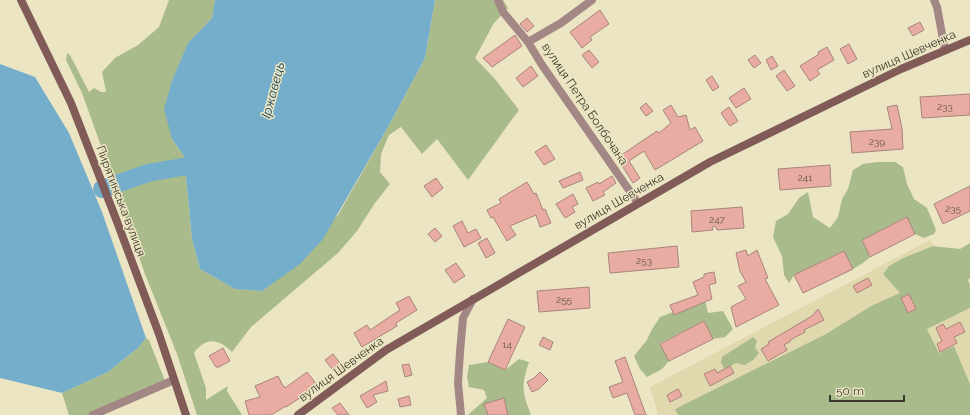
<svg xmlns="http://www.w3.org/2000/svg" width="970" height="415" font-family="Raleway,sans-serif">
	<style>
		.built { fill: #e1d9ae }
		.green { fill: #a9bb8b }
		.water { fill: #75aecb }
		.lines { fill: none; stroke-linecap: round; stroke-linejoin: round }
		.river { stroke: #75aecb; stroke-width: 18 }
		.building { fill: #e9aca3; stroke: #a8847d }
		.street { stroke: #a28785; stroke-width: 8 }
		.secondary { stroke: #805b58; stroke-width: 8 }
		.labels { text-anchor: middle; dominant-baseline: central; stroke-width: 3; stroke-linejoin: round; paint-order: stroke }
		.number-label { font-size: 10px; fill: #675649 }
		.street-label { font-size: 12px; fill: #3c392b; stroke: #ece5c3 }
		.water-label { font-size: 13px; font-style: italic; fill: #15455a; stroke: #ece5c3 }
	</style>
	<rect width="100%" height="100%" fill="#ece5c3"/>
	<!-- built -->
	<g class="built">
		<path d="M930 240 933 246 903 258 889 266 883 274 901 293 871 306 826 334 675 409 678 415H657L658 414 650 387Z"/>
		<path d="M970 308V384L954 347 939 353 927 328Z"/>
	</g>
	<!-- green -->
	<g class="green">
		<path d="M169 0H215L212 18 188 43 172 139 184 156 192 239 200 269 235 289 262 291 338 215 388 127 425 58 435 0H503L508 8 494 23 475 58 495 79 519 110 468 180 437 139 422 154 401 127 389 135 381 154 380 172 390 184 375 203 357 231 338 253 251 327 232 352C224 344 214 337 203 344 199 347 196 349 194 353L206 388V400L228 386 227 391 242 415H197L177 354 145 274 115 188 138 179 140 173 113 180 106 166 101 146 82 93 66 60 67 53 70 55 89 92 94 88 101 92H106L102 72 115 58 138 45 159 27Z"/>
		<path d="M877 162H895L903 167 907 184 914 199 927 208 936 230 934 234 924 238 915 234 906 217 862 240 870 257 863 263 853 269 843 251 794 275 789 283 784 275 782 256 773 237 776 221 788 214 799 198 808 192 813 217 830 228 838 217 842 199 848 189 853 170 863 164Z"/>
		<path d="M970 243V278L968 280 970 285V308L927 329 939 353 954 346 970 384V415H678L675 409 826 334 871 306 900 293 883 274 889 266 903 258 933 246 960 249Z"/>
		<path d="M705 300 708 313 723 311 733 329 725 337 713 339 704 321 660 343 669 361 662 369 647 377 640 369 634 356 647 340 651 331 660 317Z"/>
		<path d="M753 337 757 341 755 348 759 353 753 360 745 365 736 363 725 369 721 363 722 357Z"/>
		<path d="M146 338 149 340 165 381 90 415H69L62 393 108 372 139 347Z"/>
		<path d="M519 359 529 362C521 386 522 392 531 415H468L487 398 484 390 469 387 467 377 469 365 488 362 505 370Z"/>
	</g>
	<!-- water -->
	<g class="water">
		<path d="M215 0H435L425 58 388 127 323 239 300 264 262 291 235 289 200 269 192 239 184 156 172 139 164 109 172 81 188 43 212 18Z"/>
		<path d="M0 64 35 77 69 133 102 212 146 338 139 347 108 372 62 393 0 378Z"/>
	</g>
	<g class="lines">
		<!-- river -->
		<path class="river" d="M102 189 148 173 210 162"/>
	</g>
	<!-- building -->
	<g class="building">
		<path d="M600 10 609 24 590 37 592 40 582 48 570 32Z"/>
		<path d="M527 18 534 26 527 32 520 24Z"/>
		<path d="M920 22 924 30 913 36 908 28Z"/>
		<path d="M515 35 522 46 492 67 483 58Z"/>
		<path d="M849 44 857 59 848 64 840 49Z"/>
		<path d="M827 47 834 60 817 70 820 74 810 81 800 66 819 54 818 52Z"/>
		<path d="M589 50 599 62 592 68 582 55Z"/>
		<path d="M755 55 761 63 754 68 748 60Z"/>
		<path d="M772 56 778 66 771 70 766 60Z"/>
		<path d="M531 66 538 76 523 87 516 78Z"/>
		<path d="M784 70 795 86 787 91 776 76Z"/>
		<path d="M712 76 719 87 713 91 706 80Z"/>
		<path d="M744 88 751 99 736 108 729 98Z"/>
		<path d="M970 94V115L922 118 920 97Z"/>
		<path d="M646 103 653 111 646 116 640 108Z"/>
		<path d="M671 105 678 117 686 115 690 130 695 127 703 141 655 170 644 151 629 161 640 178 633 183 617 158 657 131 659 133 671 123 663 110Z"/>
		<path d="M897 105 902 128 903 149 852 153 850 132 892 129 887 107Z"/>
		<path d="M729 107 738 121 730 126 721 113Z"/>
		<path d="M546 145 555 159 544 165 535 152Z"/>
		<path d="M830 165 831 186 780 190 778 169Z"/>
		<path d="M580 172 583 180 563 188 559 181Z"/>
		<path d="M612 176 616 183 603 192 605 195 593 201 586 188 598 182 599 184Z"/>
		<path d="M436 178 443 188 432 197 424 186Z"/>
		<path d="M527 182 534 194 536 193 543 210 545 209 551 223 540 227 536 215 510 226 516 235 507 241 493 217 491 218 487 210 501 203 499 199Z"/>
		<path d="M970 186V211L943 224 934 204Z"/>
		<path d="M573 194 578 204 572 207 575 212 565 218 556 204Z"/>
		<path d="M742 207 744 228 717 230 715 226 712 227 713 230 692 232 691 211Z"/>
		<path d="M907 217 915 234 870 257 862 240Z"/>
		<path d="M462 221 468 233 476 229 481 238 464 247 453 226Z"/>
		<path d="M435 228 442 236 435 242 428 234Z"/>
		<path d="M487 238 495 253 486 258 478 243Z"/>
		<path d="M677 246 679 267 610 273 608 253Z"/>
		<path d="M746 250 748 256 757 250 768 278 765 279 779 305 736 327 731 307 746 299 738 286 746 282 740 271 736 253Z"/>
		<path d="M844 251 853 269 803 293 794 275Z"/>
		<path d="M456 263 465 276 454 283 445 270Z"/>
		<path d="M714 272 716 283 709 285 712 299 674 315 670 305 698 295 693 282 704 277V274Z"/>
		<path d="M868 278 872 285 857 293 853 286Z"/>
		<path d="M589 287 590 308 539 312 537 291Z"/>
		<path d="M909 294 916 309 908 313 901 298Z"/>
		<path d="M409 296 417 310 396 323 397 326 362 347 354 333 367 325 370 330 400 310 396 303Z"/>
		<path d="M818 309 824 320 804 330 805 332 790 340 791 341 784 345 787 350 768 361 761 349 769 344 768 342 812 316Z"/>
		<path d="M508 319 525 327 505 370 488 362Z"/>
		<path d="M704 321 713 339 669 361 660 344Z"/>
		<path d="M960 322 965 332 954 337 957 343 940 352 937 344 942 341 936 328 943 324 946 329Z"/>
		<path d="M543 337 553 342 550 350 539 345Z"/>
		<path d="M223 348 230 361 219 367H216L209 356Z"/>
		<path d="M333 354 344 368 336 374 325 360Z"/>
		<path d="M625 357 646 415H635L627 393 613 398 609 387 623 382 615 361Z"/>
		<path d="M409 364 412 375 405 377 402 365Z"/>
		<path d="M730 366 734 373 710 386 704 374 715 369 717 373Z"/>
		<path d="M307 372 318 386 286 407V406L271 415H249L245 401 260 397 255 386 278 376 283 386H284L285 388Z"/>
		<path d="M540 372 548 380 539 389 532 392 527 382 534 378Z"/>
		<path d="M386 381 388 391 373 395 377 402 367 408 360 396Z"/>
		<path d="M678 389 682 396 670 402 667 395Z"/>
		<path d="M409 396 411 405 400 407 398 399Z"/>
		<path d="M504 398 508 415H488L484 404Z"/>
		<path d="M340 403 349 415H338L332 408Z"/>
	</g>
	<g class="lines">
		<!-- street -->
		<g class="street">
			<path d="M498 0 503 12 528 42 542 65 638 203"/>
			<path d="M934 0 937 7 945 50"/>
			<path d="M528 42 561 23 592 0"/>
			<path d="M93 415 174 380"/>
			<path d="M461 415 458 383 460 352 463 318 473 299"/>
		</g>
		<!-- secondary -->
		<g class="secondary">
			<path d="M21 0 71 103 116 219 159 334 186 415"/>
			<path d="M298 415 386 350 710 162 901 69 970 40"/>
		</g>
	</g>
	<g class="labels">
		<!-- number labels -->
		<g class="number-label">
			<text x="945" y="106">233</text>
			<text x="877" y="141">239</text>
			<text x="805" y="177">241</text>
			<text x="953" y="208">235</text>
			<text x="717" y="219">247</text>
			<text x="644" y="260">253</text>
			<text x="564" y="299">255</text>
			<text x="507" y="344">14</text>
		</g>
		<!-- street labels -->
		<g class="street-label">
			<text transform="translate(909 54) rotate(-24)">вулиця Шевченка</text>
			<text transform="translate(585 104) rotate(56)">вулиця Петра Болбочана</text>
			<text transform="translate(121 201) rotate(69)">Пирятинська вулиця</text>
			<text transform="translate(619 201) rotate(-30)">вулиця Шевченка</text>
			<text transform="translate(341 369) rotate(-36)">вулиця Шевченка</text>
		</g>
		<!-- water labels -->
		<g class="water-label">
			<text transform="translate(273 90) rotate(-75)">Іржавець</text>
		</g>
	</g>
	<!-- scale -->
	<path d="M830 395v6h74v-6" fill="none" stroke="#3c392b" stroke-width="2"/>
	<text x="836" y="395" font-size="12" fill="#3c392b" stroke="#ece5c3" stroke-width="3" paint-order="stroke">50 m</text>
</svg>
